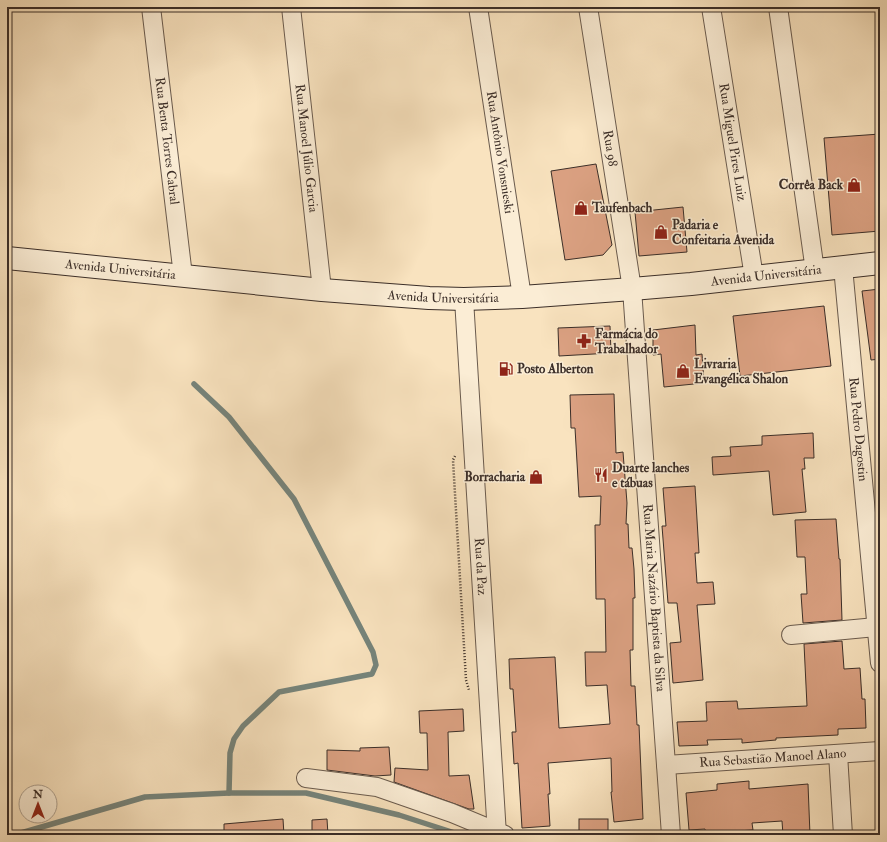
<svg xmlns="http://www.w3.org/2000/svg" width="887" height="842" font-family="'IM FELL Double Pica',serif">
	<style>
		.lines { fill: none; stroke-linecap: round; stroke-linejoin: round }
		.stream { stroke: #76847b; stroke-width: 5.5 }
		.building { fill: #dba182; stroke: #3b2e28 }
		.minor-casing { stroke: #6a5b4e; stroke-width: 20 }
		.secondary-casing { stroke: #3b2e28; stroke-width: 24 }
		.path { stroke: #3b2e28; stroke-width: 2.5; stroke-dasharray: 1 2; stroke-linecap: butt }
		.minor { stroke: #fbedd5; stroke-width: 18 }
		.secondary { stroke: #fbedd5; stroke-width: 22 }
		.labels { text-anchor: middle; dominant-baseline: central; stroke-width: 3; stroke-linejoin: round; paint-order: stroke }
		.street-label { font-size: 13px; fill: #3b2e28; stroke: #fbedd5 }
		.poi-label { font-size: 13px; font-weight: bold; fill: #3b2e28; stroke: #fbedd5; text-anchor: start }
	</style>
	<rect width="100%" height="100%" fill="#f9e3bf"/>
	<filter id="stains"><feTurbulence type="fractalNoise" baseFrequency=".005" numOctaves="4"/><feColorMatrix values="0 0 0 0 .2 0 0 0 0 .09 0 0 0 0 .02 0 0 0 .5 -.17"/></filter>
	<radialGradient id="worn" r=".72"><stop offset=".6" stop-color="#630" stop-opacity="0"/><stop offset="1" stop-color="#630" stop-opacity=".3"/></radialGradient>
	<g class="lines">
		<!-- stream -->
		<g class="stream">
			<path d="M194 384 229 417 294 499 373 652 376 665 372 674 279 692 243 726 234 739 230 753 229 793"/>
			<path d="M14 835 145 797 229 793H306L399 815 461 835"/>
		</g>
	</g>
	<!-- building -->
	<g class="building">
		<path d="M880 134V231L832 235 824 138Z"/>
		<path d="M596 164 612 245 603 255 565 260 551 171Z"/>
		<path d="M683 207 687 252 639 256 635 212Z"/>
		<path d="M880 289V359L871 360 862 291Z"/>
		<path d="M824 306 831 366 740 376 733 316Z"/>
		<path d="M695 325 696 355 702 354 704 383 664 387 661 354 653 355V330Z"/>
		<path d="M610 326 611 353 559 356 558 328Z"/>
		<path d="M614 394 616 453 623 452 627 503 626 524H628L629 548H632L634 569 635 598H633V650H630L631 686H635L637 725H639L643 819 614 822 611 792H612L611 758 548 763 550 794H548L550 826 522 828 518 763 514 764 512 732H516L513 689H510L509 659 555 657 559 728 610 724 607 685 586 686 585 652H606L605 599H596L595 525H600L601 496 579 497 575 428H571L570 395Z"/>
		<path d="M813 433 814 458H804L805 469H802L806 512 773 515 769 471 713 475 712 457 731 456 730 447 762 445V436Z"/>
		<path d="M695 486 699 553H695L697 583 713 582 715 604 697 605 703 680 673 683 670 643 681 642 677 603H668L662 526H666L663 488Z"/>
		<path d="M836 519 839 559H840L842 620 803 623 801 594H807L805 557H797L795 520Z"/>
		<path d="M842 641 844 669 860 668 862 699H865L866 728 838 729V735L776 738V740L742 743V739L707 740 708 745 679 746 677 722 707 721 706 702 737 701 738 709 807 706 804 644Z"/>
		<path d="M463 709 464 731 448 732 449 776 469 775 474 809H469L394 782 395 768 428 770 427 733H420L419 711Z"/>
		<path d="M389 747 391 775 375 776 327 770V750L360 751V748Z"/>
		<path d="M749 781V789L808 784 810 835H783L782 821 752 823 753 830 719 832V834L706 835 705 829 689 830 686 793 717 790V784Z"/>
		<path d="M283 819 284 835H224V824Z"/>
		<path d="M327 819 328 835H312V820Z"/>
		<rect x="579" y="819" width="29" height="16"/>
	</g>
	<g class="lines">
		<defs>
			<g id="minor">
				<path id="s1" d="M151 7 183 276"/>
				<path id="s2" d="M291 7 322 290"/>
				<path id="s3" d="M478 7 522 297"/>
				<path id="s4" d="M588 7 632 289 671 835"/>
				<path id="s5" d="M711 7 754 277"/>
				<path d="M778 7 815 271"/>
				<path id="s6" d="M843 267 880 663"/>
				<path id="s7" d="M464 299 497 835"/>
				<path d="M791 635 876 627"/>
				<path d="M838 754 843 835"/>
				<path id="s8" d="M666 765 880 751"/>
				<path d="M306 778 377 787 452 813 505 835"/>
			</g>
			<g id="secondary">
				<path id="s9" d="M7 258 322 290 429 298 464 299 522 297 632 289 691 284 880 263"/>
			</g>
		</defs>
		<!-- minor casing -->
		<use href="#minor" class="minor-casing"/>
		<!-- secondary casing -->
		<use href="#secondary" class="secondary-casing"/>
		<!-- path -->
		<path class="path" d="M455 456 453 460 466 680 469 690"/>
		<!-- minor -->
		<use href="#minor" class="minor"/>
		<!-- secondary -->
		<use href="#secondary" class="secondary"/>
	</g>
	<!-- icons -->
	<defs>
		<symbol id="shop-bare" viewBox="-9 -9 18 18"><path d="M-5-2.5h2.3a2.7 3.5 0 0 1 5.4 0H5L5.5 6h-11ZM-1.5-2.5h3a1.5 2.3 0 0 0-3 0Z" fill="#8f2418" stroke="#fbedd5" stroke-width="2.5" paint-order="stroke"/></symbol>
		<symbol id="pharmacy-bare" viewBox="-9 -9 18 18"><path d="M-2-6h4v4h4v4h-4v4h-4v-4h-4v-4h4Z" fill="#8f2418" stroke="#fbedd5" stroke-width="2.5" paint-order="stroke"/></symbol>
		<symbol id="fuel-bare" viewBox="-9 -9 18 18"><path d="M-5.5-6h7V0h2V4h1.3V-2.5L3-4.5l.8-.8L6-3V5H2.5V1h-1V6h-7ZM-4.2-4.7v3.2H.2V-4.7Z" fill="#8f2418" stroke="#fbedd5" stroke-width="2.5" paint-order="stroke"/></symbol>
		<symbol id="restaurant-bare" viewBox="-9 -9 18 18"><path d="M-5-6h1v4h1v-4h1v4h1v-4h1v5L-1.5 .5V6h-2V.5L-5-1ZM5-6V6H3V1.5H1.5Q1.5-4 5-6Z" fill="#8f2418" stroke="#fbedd5" stroke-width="2.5" paint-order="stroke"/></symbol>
	</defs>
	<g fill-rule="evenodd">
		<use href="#shop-bare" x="844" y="175" width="20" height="20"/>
		<use href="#shop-bare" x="571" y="198" width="20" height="20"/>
		<use href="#shop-bare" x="651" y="222" width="20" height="20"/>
		<use href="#pharmacy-bare" x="574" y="331" width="20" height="20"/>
		<use href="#fuel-bare" x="496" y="359" width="20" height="20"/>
		<use href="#shop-bare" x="673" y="361" width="20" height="20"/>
		<use href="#restaurant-bare" x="591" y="465" width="20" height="20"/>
		<use href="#shop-bare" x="526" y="467" width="20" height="20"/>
	</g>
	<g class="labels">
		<!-- street labels -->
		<g class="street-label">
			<text stroke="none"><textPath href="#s1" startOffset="135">Rua Benta Torres Cabral</textPath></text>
			<text stroke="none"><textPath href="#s5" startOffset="137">Rua Miguel Pires Luiz</textPath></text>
			<text stroke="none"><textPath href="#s2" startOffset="142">Rua Manoel Júlio Garcia</textPath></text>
			<text stroke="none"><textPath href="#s4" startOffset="143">Rua 98</textPath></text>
			<text stroke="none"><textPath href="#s3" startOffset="147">Rua Antônio Vonsnieski</textPath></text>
			<text stroke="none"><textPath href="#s9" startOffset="114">Avenida Universitária</textPath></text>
			<text stroke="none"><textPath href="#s9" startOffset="762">Avenida Universitária</textPath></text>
			<text stroke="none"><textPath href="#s9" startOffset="438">Avenida Universitária</textPath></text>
			<text stroke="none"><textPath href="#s6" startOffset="163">Rua Pedro Dagostin</textPath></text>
			<text stroke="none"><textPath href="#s7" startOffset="268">Rua da Paz</textPath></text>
			<text stroke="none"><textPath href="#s4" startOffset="595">Rua Maria Nazário Baptista da Silva</textPath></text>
			<text stroke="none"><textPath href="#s8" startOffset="107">Rua Sebastião Manoel Alano</textPath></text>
		</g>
		<!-- poi labels -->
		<g class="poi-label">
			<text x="843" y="185" text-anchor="end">Corrêa Back</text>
			<text x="592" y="208">Taufenbach</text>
			<text x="672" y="225">Padaria e<tspan x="672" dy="15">Confeitaria Avenida</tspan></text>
			<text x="595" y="334">Farmácia do<tspan x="595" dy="15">Trabalhador</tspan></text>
			<text x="694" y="364">Livraria<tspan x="694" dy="15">Evangélica Shalon</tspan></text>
			<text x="517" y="369">Posto Alberton</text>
			<text x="612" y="468">Duarte lanches<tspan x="612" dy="15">e tábuas</tspan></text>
			<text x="525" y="477" text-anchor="end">Borracharia</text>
		</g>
	</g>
	<!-- margin -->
	<rect width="887" height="842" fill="none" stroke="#f9e3bf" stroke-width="24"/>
	<rect x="8" y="8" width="871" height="826" fill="none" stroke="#3b2e28" stroke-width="2"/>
	<rect x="12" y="12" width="863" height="818" fill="none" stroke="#3b2e28"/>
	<!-- north arrow -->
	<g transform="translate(38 804)"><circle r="19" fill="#fbedd5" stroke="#aea190"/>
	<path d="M0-3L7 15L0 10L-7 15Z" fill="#8f2418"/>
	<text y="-6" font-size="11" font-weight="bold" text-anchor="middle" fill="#3b2e28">N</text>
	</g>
	<rect width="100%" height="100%" filter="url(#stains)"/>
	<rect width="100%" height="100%" fill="url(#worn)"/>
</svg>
